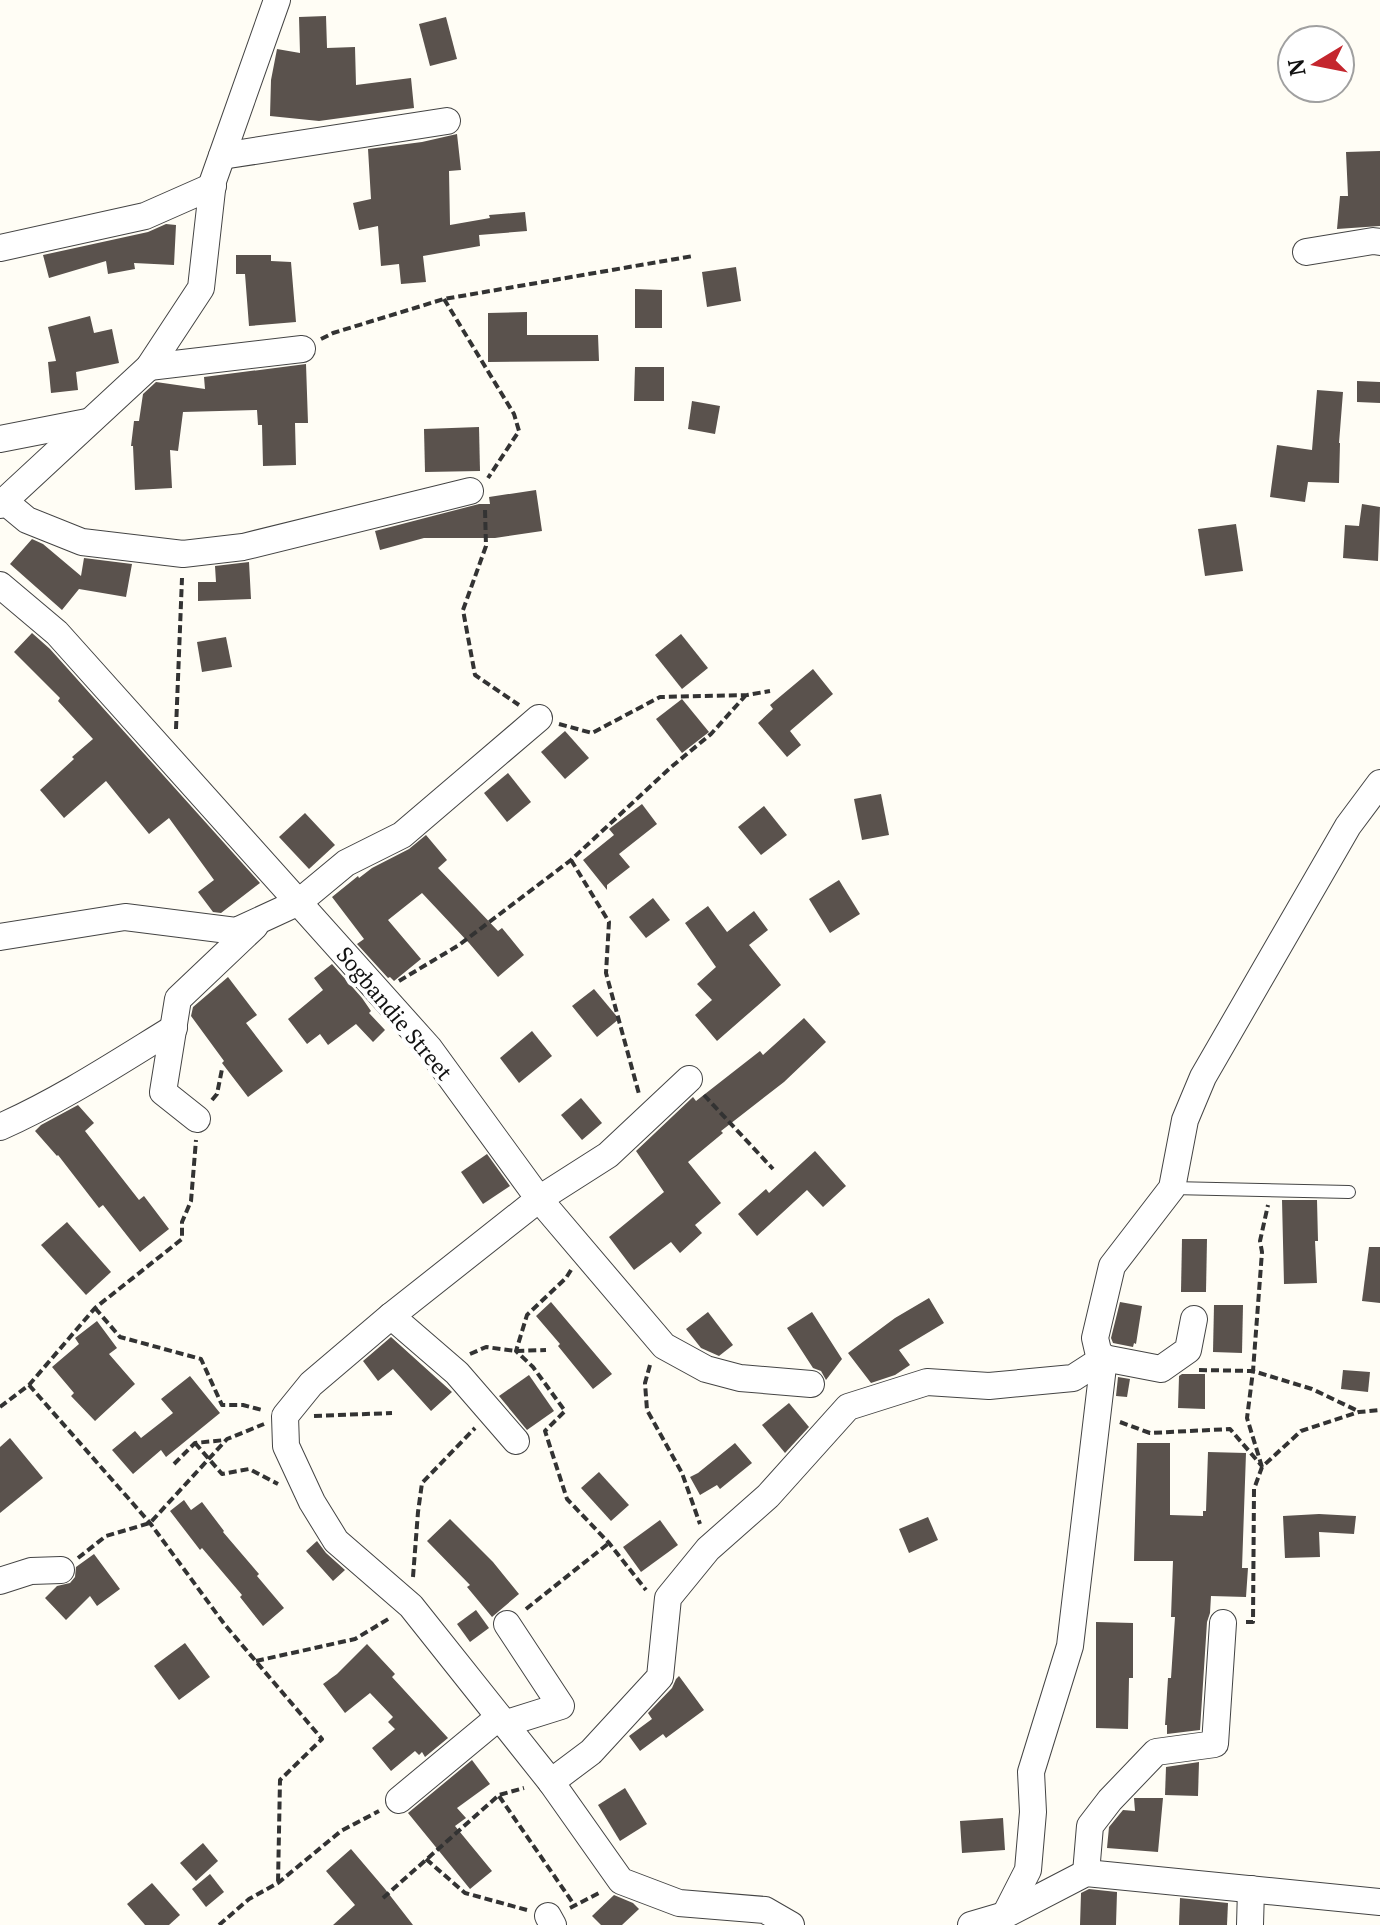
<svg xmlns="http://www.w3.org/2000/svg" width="1380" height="1925" font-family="'PT Serif',serif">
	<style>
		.building { fill: #5a524d }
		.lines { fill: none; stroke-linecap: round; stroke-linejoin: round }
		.lane-casing { stroke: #444; stroke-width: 14 }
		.street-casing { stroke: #444; stroke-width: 28 }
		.path { stroke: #333; stroke-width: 4; stroke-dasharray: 8 4; stroke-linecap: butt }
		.lane { stroke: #fff; stroke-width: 12 }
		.street { stroke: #fff; stroke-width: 26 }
		.labels { text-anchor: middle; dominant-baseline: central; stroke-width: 8; stroke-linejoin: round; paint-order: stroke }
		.street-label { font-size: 22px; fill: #111; stroke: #fff }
	</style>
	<rect width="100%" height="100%" fill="#fffdf5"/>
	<!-- building -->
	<g class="building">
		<path d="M326 16 327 48 355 47 356 85 411 78 414 108 319 121 270 116 271 80 277 49 300 53 299 17Z"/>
		<path d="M446 17 457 59 430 66 419 24Z"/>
		<path d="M457 134 461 170 449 171 450 225 490 218 489 215 525 212 527 231 479 235 480 246 423 256 426 282 401 284 399 264 381 266 378 226 359 230 353 203 371 199 368 149 422 142Z"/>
		<path d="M1380 151V226L1337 229 1340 196H1348L1346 152Z"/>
		<path d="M166 224 176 225 174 265 134 263 135 269 108 274 106 261 49 278 43 255 148 232Z"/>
		<path d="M236 255H271V261L291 262 296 322 249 326 245 274H236Z"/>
		<path d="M736 267 741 301 707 307 702 272Z"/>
		<path d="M635 289 662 290V328H635Z"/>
		<path d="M527 312V335H598L599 361 488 362V313Z"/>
		<path d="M90 316 94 333 112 329 119 363 76 372 78 390 51 393 48 362 56 361 48 327Z"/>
		<path d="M306 364 308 423H295L296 465 263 466 262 425H258L257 410 183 412 178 451 170 450 172 488 135 490 133 446H131L134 421H139L143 394 156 382 205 389 204 377Z"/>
		<path d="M635 367H664V401H634Z"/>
		<path d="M1357 381 1380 382V403L1357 402Z"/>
		<path d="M1317 390 1343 392 1339 443H1340L1339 483 1308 482 1305 502 1270 497 1277 445 1312 450Z"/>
		<path d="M692 401 720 406 715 434 688 429Z"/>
		<path d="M479 427 480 471 425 472 424 429Z"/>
		<path d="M536 490 542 531 495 538H424L380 550 375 531 479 504H490L489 497Z"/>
		<path d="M1362 504 1380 507 1378 561 1343 558 1345 525 1359 526Z"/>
		<path d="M1236 524 1243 571 1205 576 1198 529Z"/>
		<path d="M32 539 43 544 81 576 84 558 132 564 126 597 79 589 62 610 10 564Z"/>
		<path d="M249 562 251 599 198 601V582H216L215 566Z"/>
		<path d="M32 633 50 649 260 883 221 913 213 912 198 892 214 880 169 818 149 834 106 781 64 818 40 790 74 759 72 757 93 739 58 701 60 698 14 652Z"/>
		<path d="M681 634 708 668 682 689 655 655Z"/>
		<path d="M226 637 232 667 202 672 197 642Z"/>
		<path d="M813 669 833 694 790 731 801 745 787 757 758 723 773 709 770 705Z"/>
		<path d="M682 699 709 732 682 753 656 719Z"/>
		<path d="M565 731 589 758 565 779 541 752Z"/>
		<path d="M508 773 531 802 507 822 484 793Z"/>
		<path d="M881 794 889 835 862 840 854 799Z"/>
		<path d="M642 804 657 824 619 854 630 867 607 885V890L583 860 614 835 609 829Z"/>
		<path d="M764 806 787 835 761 855 738 827Z"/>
		<path d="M305 813 335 845 309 869 279 837Z"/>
		<path d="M426 835 447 860 438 868 498 931 502 928 524 955 498 977 469 943 422 893 388 920 421 959 394 981 390 977 388 978 357 944 364 939 332 897 358 876 359 878 372 868 409 849Z"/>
		<path d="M839 880 860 914 830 933 809 899Z"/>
		<path d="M653 898 670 920 646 938 629 917Z"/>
		<path d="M708 906 727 932 754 911 768 930 749 945 781 985 717 1041 695 1015 712 1000 697 984 716 967 685 923Z"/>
		<path d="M332 964 362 998 371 1011 369 1013 385 1030 373 1042 356 1024 328 1045 320 1034 307 1044 288 1019 323 990 314 978Z"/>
		<path d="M228 977 257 1015 246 1023 283 1071 248 1097 222 1063 224 1061 191 1016 193 1007Z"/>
		<path d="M594 989 619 1019 597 1037 572 1006Z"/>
		<path d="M804 1018 826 1042 784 1082 721 1131 723 1133 688 1162 721 1203 695 1225 702 1233 680 1253 671 1242 634 1270 609 1237 664 1192 636 1151 693 1097 696 1101 760 1051 763 1055Z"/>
		<path d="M532 1031 552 1056 519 1083 500 1058Z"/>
		<path d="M581 1098 602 1123 582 1140 561 1115Z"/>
		<path d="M78 1105 94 1123 85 1131 139 1200 144 1196 169 1229 140 1252 103 1205 99 1208 58 1155 57 1156 35 1131 41 1125Z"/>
		<path d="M815 1151 846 1186 823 1207 807 1190 757 1236 738 1214 766 1189 769 1193Z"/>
		<path d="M487 1154 510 1186 483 1204 461 1172Z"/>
		<path d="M1282 1200H1317L1318 1241H1315L1317 1283 1284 1284Z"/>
		<path d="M67 1222 111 1272 86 1295 41 1245Z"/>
		<path d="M1182 1239H1207L1206 1292H1181Z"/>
		<path d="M1369 1247H1380V1303L1362 1301Z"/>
		<path d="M929 1298 944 1323 899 1350 910 1365 895 1375 871 1383 848 1353 895 1318Z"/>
		<path d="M551 1302 612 1374 593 1389 558 1346 560 1344 536 1316Z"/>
		<path d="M1120 1302 1142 1306 1136 1344 1134 1343 1133 1347 1113 1343 1111 1338Z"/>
		<path d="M1214 1305H1243L1242 1353 1213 1352Z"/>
		<path d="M708 1312 733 1345 719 1356 701 1348 686 1329Z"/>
		<path d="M812 1312 842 1359 826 1380 821 1371 813 1368 787 1328Z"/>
		<path d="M97 1321 117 1348 109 1354 135 1384 95 1421 71 1396 74 1393 52 1367 79 1344 75 1338Z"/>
		<path d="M391 1337 452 1392 431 1411 393 1369 378 1381 363 1361Z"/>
		<path d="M1343 1370 1370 1372 1368 1392 1341 1389Z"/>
		<path d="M1182 1374H1205V1409L1178 1408 1179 1376Z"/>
		<path d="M529 1375 554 1411 527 1430 499 1396Z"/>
		<path d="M190 1376 220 1413 166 1457 161 1450 133 1474 112 1450 135 1431 141 1438 173 1413 161 1399Z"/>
		<path d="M1118 1377 1130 1379 1127 1397 1116 1396Z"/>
		<path d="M789 1403 809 1427 785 1453 762 1425Z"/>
		<path d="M10 1438 43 1478 0 1513V1447Z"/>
		<path d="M735 1443 752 1463 720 1489 717 1485 700 1495 690 1477 698 1473Z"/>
		<path d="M1137 1443H1170V1515L1203 1516V1511H1206L1208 1452 1246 1453 1242 1568H1248L1246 1597 1211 1596 1210 1613 1207 1622 1200 1730 1167 1734V1725H1165L1168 1678H1171L1175 1617H1171L1173 1561H1134Z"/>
		<path d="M599 1472 629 1505 611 1521 581 1488Z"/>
		<path d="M184 1500 191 1510 202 1502 224 1531 223 1532 259 1574 257 1576 284 1608 263 1626 240 1597 242 1595 202 1548 200 1550 170 1511Z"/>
		<path d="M1319 1514 1356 1516 1354 1534 1319 1532 1320 1557 1285 1558 1283 1516Z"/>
		<path d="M928 1517 938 1540 909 1553 899 1529Z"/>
		<path d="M450 1519 493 1562 519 1594 492 1617 467 1587 470 1585 427 1541Z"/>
		<path d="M660 1520 678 1545 641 1572 623 1547Z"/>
		<path d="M317 1541 326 1553 345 1570 333 1581 306 1551Z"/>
		<path d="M94 1554 120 1589 97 1606 90 1596 66 1620 45 1598 57 1586 70 1583 75 1577 76 1567Z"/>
		<path d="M476 1610 489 1628 470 1642 457 1624Z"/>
		<path d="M1096 1622 1133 1623V1678H1129L1128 1729 1096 1728Z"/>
		<path d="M185 1643 210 1677 179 1700 154 1666Z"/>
		<path d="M367 1644 395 1674 392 1677 448 1738 425 1757 422 1752 419 1755 415 1751 391 1771 372 1748 395 1729 388 1722 393 1717 370 1693 345 1713 323 1684 337 1674Z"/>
		<path d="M679 1676 704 1710 666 1738 663 1734 640 1751 629 1736 652 1719 648 1713 672 1688 676 1679Z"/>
		<path d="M472 1760 490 1784 457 1808 466 1818 455 1826 492 1871 470 1889 408 1813Z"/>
		<path d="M1199 1762 1198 1796 1165 1795 1166 1767Z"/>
		<path d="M625 1788 647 1824 620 1841 598 1805Z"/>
		<path d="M1134 1798H1163L1158 1852 1107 1848 1109 1827 1123 1810 1135 1811Z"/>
		<path d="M1003 1818 1005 1850 962 1853 960 1821Z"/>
		<path d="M203 1843 218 1861 196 1881 180 1863Z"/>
		<path d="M351 1849 385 1889 413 1925H333L355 1905 326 1871Z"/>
		<path d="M210 1874 224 1892 206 1907 192 1889Z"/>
		<path d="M152 1883 180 1915 169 1925H145L127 1904Z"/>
		<path d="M1089 1889 1117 1892 1116 1925H1080L1081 1893Z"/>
		<path d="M614 1895 633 1903 639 1909 622 1925H601L592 1916Z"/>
		<path d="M1180 1898 1228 1903 1227 1925H1179Z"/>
	</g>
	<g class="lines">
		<defs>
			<path id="lane" d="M1172 1188 1349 1192"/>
			<g id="street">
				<path d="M222 156 447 121"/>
				<path d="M0 248 145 216 213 186"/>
				<path d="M1306 252 1373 241 1380 242"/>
				<path d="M149 367 302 349"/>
				<path d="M0 439 87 422"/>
				<path d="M4 501 27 520 82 542 183 554 243 547 470 491"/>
				<path d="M0 505 149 367 201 288 213 181 277 0"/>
				<path d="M0 585 57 633 429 1048 539 1199 664 1346 706 1369 740 1378 811 1384"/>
				<path d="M0 937 125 917 236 931 299 902 346 863 402 835 539 718"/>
				<path d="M689 1079 608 1155 539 1199 391 1316 311 1384 285 1416 286 1446 312 1502 336 1541 411 1606 551 1782 621 1881 679 1903 765 1910 791 1925"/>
				<path d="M197 1119 163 1092 178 999 255 926"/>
				<path d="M0 1127C61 1100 117 1063 174 1028"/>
				<path d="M391 1316 457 1373 516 1441"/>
				<path d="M0 1581 31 1571 61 1570"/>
				<path d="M504 1724 561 1706 507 1624"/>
				<path d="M551 1782 591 1752 660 1677 668 1598 708 1549 768 1496 848 1407 927 1382 989 1386 1073 1378 1104 1358 1161 1369 1188 1350 1194 1319"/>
				<path d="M399 1800 499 1717"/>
				<path d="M1086 1873 1090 1826 1110 1800 1156 1752 1215 1744 1223 1623"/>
				<path d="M548 1916 553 1925"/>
				<path d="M971 1925 1005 1915 1086 1873 1380 1902"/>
				<path d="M996 1925 1005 1915 1028 1870 1033 1812 1031 1772 1070 1646 1104 1358 1098 1351 1095 1338 1112 1266 1172 1188 1185 1120 1203 1077 1348 826 1380 783"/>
				<path d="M1250 1925 1251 1889"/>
			</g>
		</defs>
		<!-- lane casing -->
		<use href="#lane" class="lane-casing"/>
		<!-- street casing -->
		<use href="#street" class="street-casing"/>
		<!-- path -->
		<g class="path">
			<path d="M444 299 514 414 519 431 488 478"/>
			<path d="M321 339 333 333 444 299 693 256"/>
			<path d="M485 510 486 546 463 610 475 675 519 705"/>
			<path d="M559 724 592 733 660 697 747 695 770 691"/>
			<path d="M176 729 182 578"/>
			<path d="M571 860 609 922 606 973 639 1094"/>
			<path d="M399 981 459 945 571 860 670 768 711 734 746 695"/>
			<path d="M704 1095 773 1169"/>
			<path d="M212 1100 217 1094 222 1069"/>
			<path d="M571 1270 566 1278 527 1315 516 1351 533 1367 565 1411 545 1431 567 1499 609 1543 646 1590"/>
			<path d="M95 1308 120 1337 201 1359 222 1405H243L262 1410"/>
			<path d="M470 1354 486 1347 516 1351 546 1350"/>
			<path d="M650 1365 645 1383 647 1410 682 1473 700 1524"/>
			<path d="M1199 1370 1253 1371 1312 1389 1358 1411"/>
			<path d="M29 1385 150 1523 225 1625 322 1739 280 1780 278 1883"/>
			<path d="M0 1407 29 1385 95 1308 182 1239V1222L191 1201 196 1140"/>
			<path d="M314 1416 392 1413"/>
			<path d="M1120 1422 1150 1433 1230 1429 1261 1465"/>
			<path d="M195 1443 222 1474 249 1469 278 1484"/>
			<path d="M174 1464 195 1443 225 1440"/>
			<path d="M1262 1467 1247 1418 1253 1371 1262 1252 1260 1241 1268 1205"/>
			<path d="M78 1558 106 1536 150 1523 227 1439 264 1424"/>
			<path d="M413 1577 418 1512 422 1483 475 1428"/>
			<path d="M526 1609 609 1543"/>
			<path d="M1246 1622H1253L1254 1489 1262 1467 1301 1431 1359 1412 1380 1410"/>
			<path d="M256 1661 355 1639 390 1618"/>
			<path d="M499 1796 575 1906"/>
			<path d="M426 1859 465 1893 527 1910"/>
			<path d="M383 1898 499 1795 524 1788"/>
			<path d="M570 1908 601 1892"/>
			<path d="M219 1925 249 1899 278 1883 341 1831 379 1811"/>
		</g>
		<!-- lane -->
		<use href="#lane" class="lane"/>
		<!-- street -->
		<use href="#street" class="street"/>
	</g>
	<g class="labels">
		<!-- street labels -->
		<g class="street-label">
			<text transform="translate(395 1013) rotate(50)">Sogbandie Street</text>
		</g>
	</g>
	<!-- north arrow -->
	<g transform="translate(1316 64) rotate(260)"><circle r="38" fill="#ffffff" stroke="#a0a0a0" stroke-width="2"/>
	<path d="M0-6L14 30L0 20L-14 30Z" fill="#c4262e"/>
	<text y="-12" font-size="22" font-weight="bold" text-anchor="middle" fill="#111111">N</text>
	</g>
</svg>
